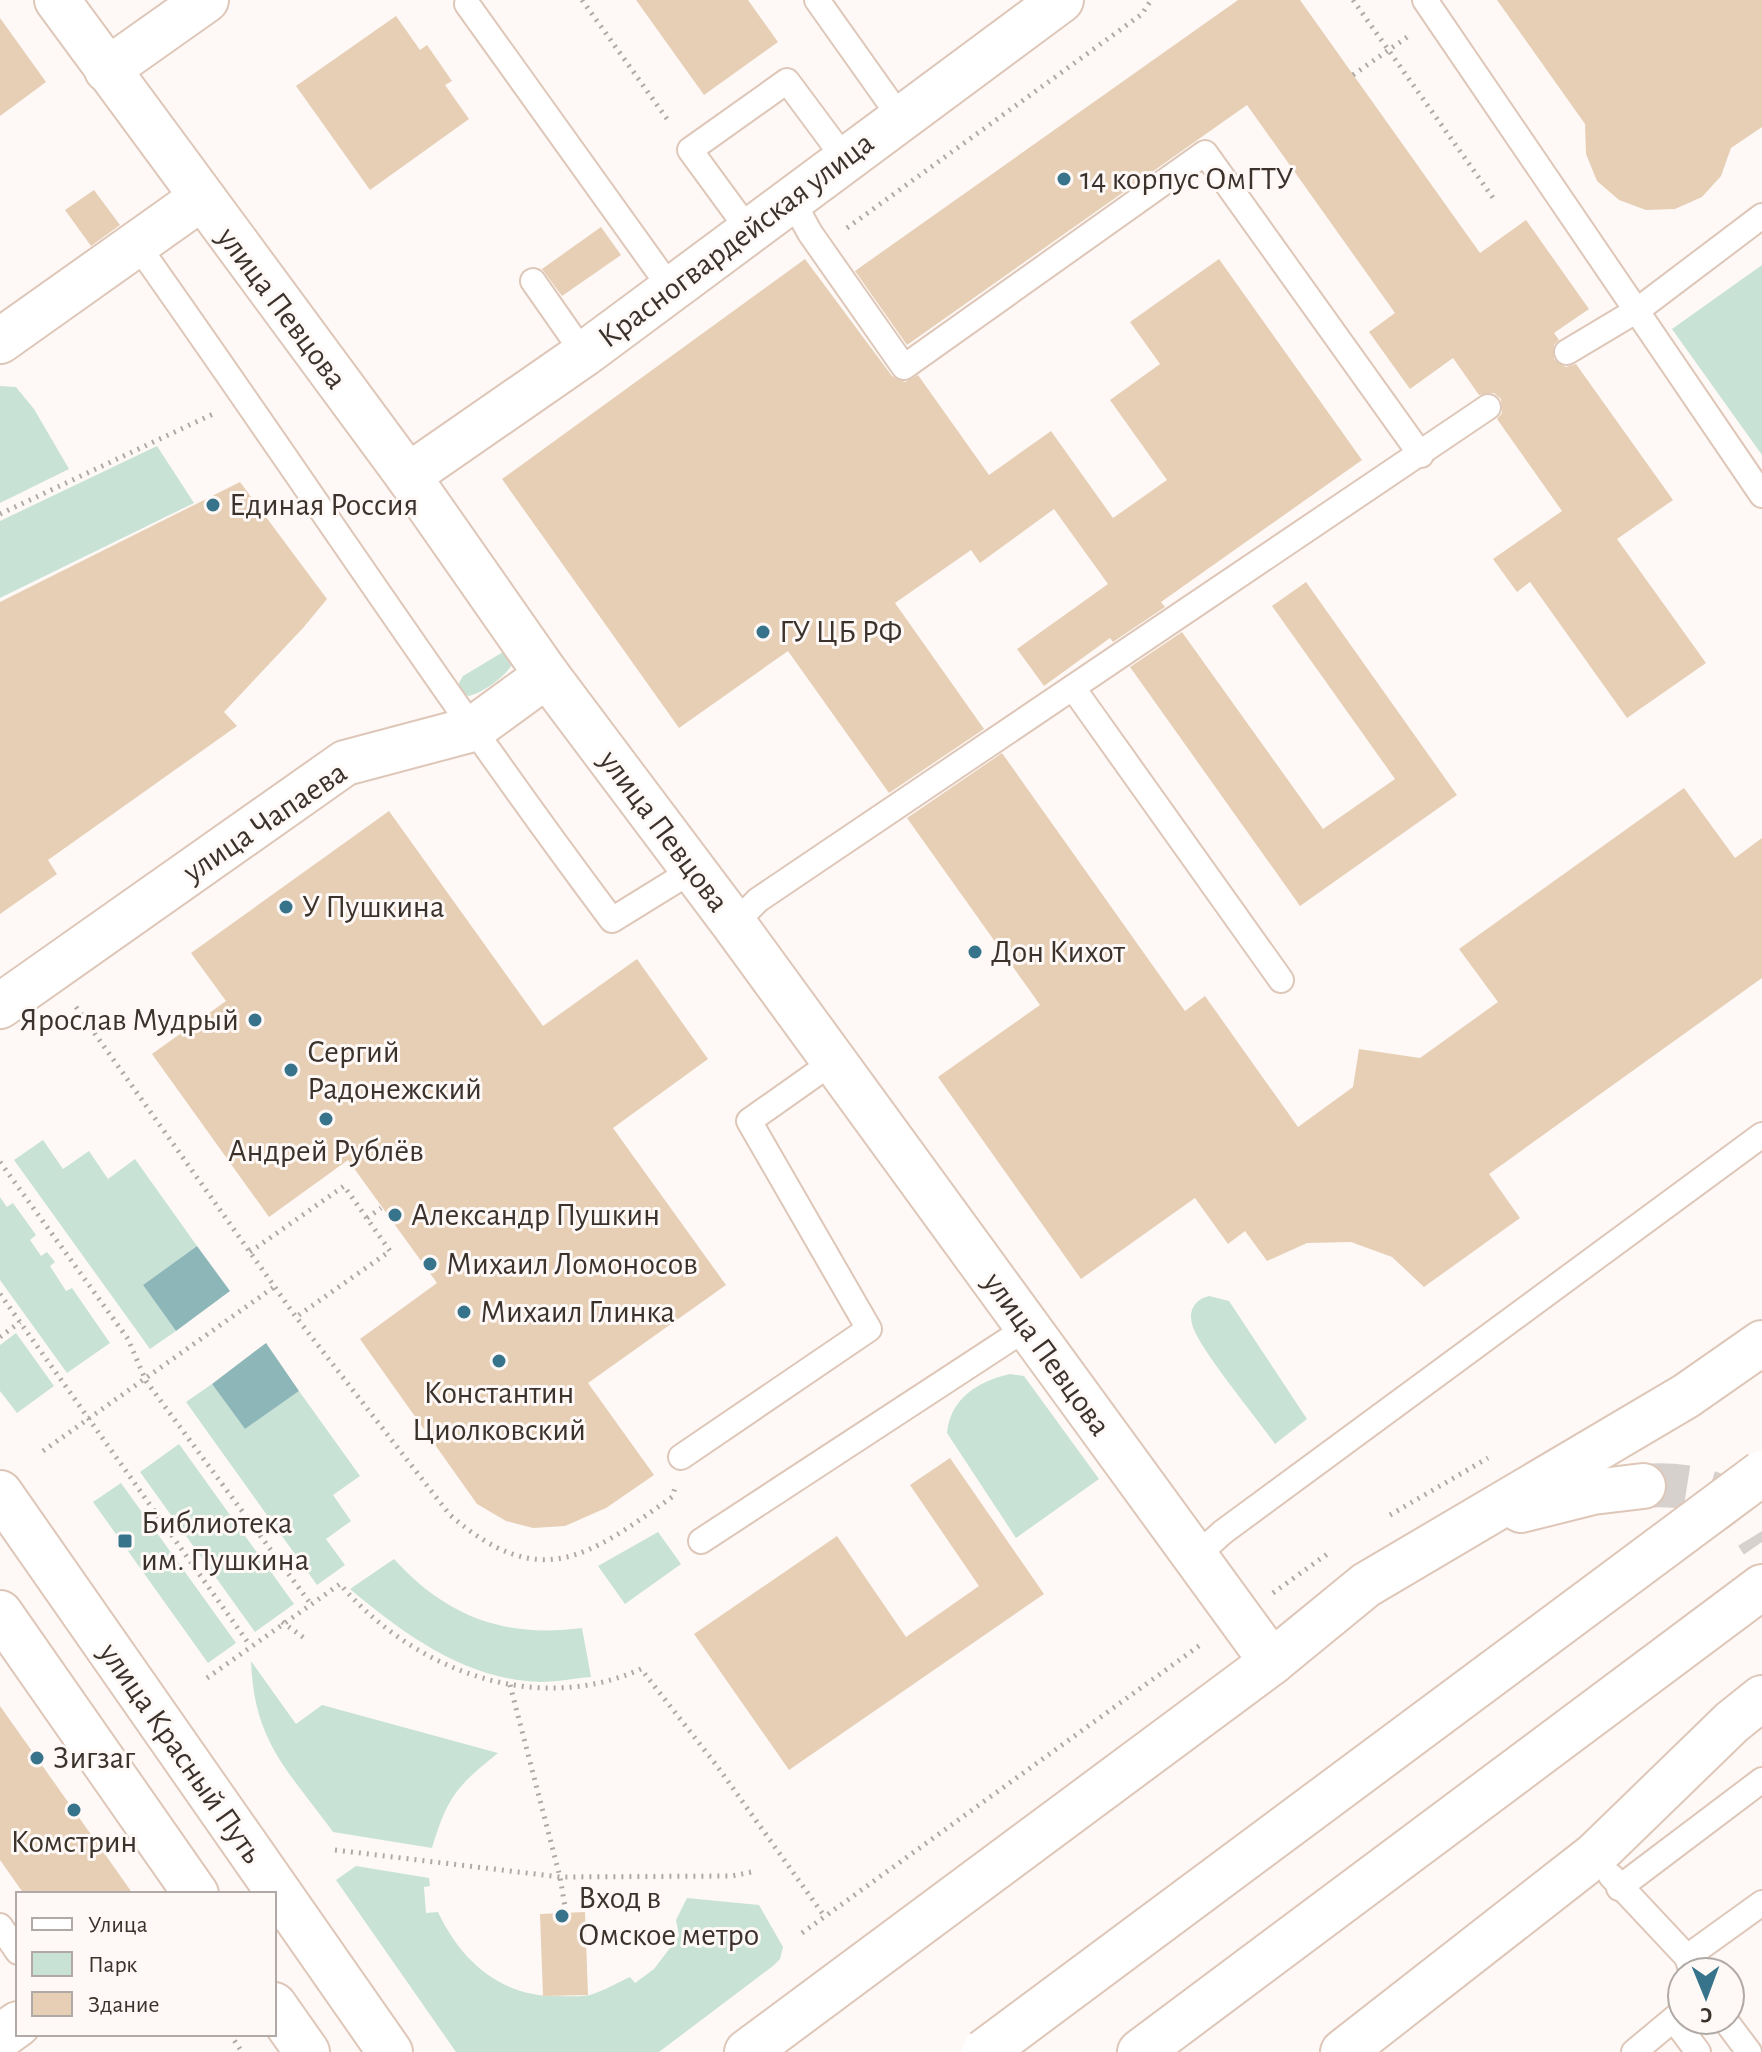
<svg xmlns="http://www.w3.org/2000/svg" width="1762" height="2052" font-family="'Alegreya Sans',sans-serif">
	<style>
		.green { fill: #c8e3d5 }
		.water { fill: #8db6b8 }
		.building { fill: #e7cfb6 }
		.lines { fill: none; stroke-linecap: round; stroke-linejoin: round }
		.primary-tunnel { stroke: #d7d1ce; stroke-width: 44; stroke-dasharray: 44 22; stroke-linecap: butt }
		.service-casing { stroke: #dec7b8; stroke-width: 28 }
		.minor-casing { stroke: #dec7b8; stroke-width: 48 }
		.tertiary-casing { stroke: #dec7b8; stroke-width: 48 }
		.primary-casing { stroke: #dec7b8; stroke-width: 48 }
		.path { stroke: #b0aaa5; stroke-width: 5; stroke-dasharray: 2 6; stroke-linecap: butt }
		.service { stroke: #fff; stroke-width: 24 }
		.minor { stroke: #fff; stroke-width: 44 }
		.tertiary { stroke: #fff; stroke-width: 44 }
		.primary { stroke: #fff; stroke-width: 44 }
		.primary-bridge-casing { stroke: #dec7b8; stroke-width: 48; stroke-linecap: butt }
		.primary-bridge { stroke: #fff; stroke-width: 44 }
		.poi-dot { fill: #37738b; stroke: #fef9f6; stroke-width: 3 }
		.labels { text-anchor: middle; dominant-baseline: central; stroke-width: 6; stroke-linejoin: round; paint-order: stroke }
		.poi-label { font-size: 32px; fill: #3b322c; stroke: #fef9f6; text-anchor: start }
		.street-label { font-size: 32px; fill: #3b322c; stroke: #fef9f6 }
	</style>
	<rect width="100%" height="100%" fill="#fef9f6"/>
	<!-- green -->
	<g class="green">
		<path d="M1762 265V455L1672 329Z"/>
		<path d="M0 386 16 387 34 409 69 469 0 503Z"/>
		<path d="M157 446 194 503 0 598V521Z"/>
		<path d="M503 652 509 656 512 665C503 678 483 693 468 696L461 691 459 683 463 676Z"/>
		<path d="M43 1140 63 1169 89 1151 108 1179 135 1159 197 1246 143 1285 176 1331 150 1349 14 1160Z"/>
		<path d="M0 1197 7 1207 13 1203 36 1235 30 1240 41 1256 47 1252 55 1262 50 1266 66 1291 72 1288 110 1343 67 1373 0 1280Z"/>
		<path d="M1209 1296 1229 1301 1307 1419 1275 1444C1258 1419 1198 1348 1192 1324 1188 1309 1196 1299 1209 1296Z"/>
		<path d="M16 1333 54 1386 17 1413 0 1391V1345Z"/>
		<path d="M1010 1374 1024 1376 1099 1479 1016 1538 947 1433C950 1398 979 1381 1010 1374Z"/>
		<path d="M212 1384 245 1429 299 1391 360 1476 333 1495 351 1521 326 1539 345 1565 317 1585 186 1402Z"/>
		<path d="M179 1444 294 1604 255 1632 140 1472Z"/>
		<path d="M121 1483 236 1643 208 1663 93 1502Z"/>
		<path d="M658 1532 681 1564 625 1604 598 1566Z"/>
		<path d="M394 1559C447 1617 504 1638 582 1628L591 1677C575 1678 557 1682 541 1682 466 1680 405 1635 350 1589Z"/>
		<path d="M251 1661 296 1724 322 1705 498 1753C456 1787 448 1796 432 1848L333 1832C287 1769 254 1742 251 1661Z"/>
		<path d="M356 1866 429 1878 430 1886 424 1887 426 1913 438 1912C461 1961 501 1997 558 1996 568 1996 580 1997 590 1995 603 1991 617 1983 630 1977L635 1983 654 1969 679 1936 676 1920 687 1898 759 1905 783 1947 780 1959 773 1966 659 2052H456L336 1880Z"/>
	</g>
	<!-- water -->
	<g class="water">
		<path d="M197 1246 230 1291 176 1331 143 1285Z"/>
		<path d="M266 1343 299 1391 245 1429 212 1384Z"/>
	</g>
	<!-- building -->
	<g class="building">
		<path d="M636 0H748L778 42 704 95Z"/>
		<path d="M1238 0H1300L1480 253 1526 220 1589 309 1554 333 1559 340 1554 345V359L1566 367 1576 364 1673 500 1617 539 1706 663 1627 718 1530 582 1517 592 1493 559 1562 511 1497 419 1502 413 1501 399 1494 393 1479 395 1453 358 1410 389 1369 332 1395 313 1247 105 907 345 855 271Z"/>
		<path d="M1497 0H1762V127L1731 148 1721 176 1702 197 1675 209 1646 210 1619 200 1597 181 1586 154 1585 124Z"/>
		<path d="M396 16 420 50 427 45 452 81 445 85 469 119 370 190 296 86Z"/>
		<path d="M0 18 46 82 0 116Z"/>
		<path d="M94 190 120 225 91 246 65 210Z"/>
		<path d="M601 227 621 255 562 296 542 269Z"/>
		<path d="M805 259 892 376 905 382 918 375 989 475 1051 431 1113 518 1167 480 1110 400 1160 364 1130 322 1219 259 1362 460 1161 602 1165 607 1113 642 1110 638 1044 686 1017 649 1108 584 1054 509 980 563 971 550 895 603 984 729 889 793 788 651 679 728 502 479Z"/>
		<path d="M240 482 327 599 303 628 224 712 237 726 48 860 57 874 0 914V602Z"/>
		<path d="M1306 582 1457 795 1300 906 1130 667 1182 632 1323 829 1395 779 1272 606Z"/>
		<path d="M1002 753 1185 1011 1205 996 1298 1127 1353 1087 1359 1049 1420 1058 1498 1002 1459 949 1684 788 1735 858 1762 838V978L1489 1174 1520 1218 1424 1287 1392 1257 1351 1242 1307 1243 1267 1261 1245 1231 1228 1244 1195 1198 1081 1279 938 1077 1040 1005 907 818Z"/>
		<path d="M389 811 543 1026 637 959 708 1059 613 1128 726 1285 588 1383 654 1475 606 1508 565 1526 533 1528 506 1521 477 1504 360 1339 437 1283 348 1160 269 1217 152 1054 226 1001 191 953Z"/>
		<path d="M950 1458 1044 1594 789 1770 694 1634 837 1536 906 1637 979 1586 910 1485Z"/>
		<path d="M0 1706 102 1850 133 1894H24L0 1860Z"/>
		<path d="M585 1912 588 1995 543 1996 540 1914Z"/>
	</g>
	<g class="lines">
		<!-- primary-tunnel -->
		<path class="primary-tunnel" d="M1643 1486C1672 1483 1718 1488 1740 1510 1749 1519 1755 1532 1762 1542"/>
		<defs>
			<g id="service">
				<path d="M817 0 900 117"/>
				<path d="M1425 0 1762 495"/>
				<path d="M467 4 672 290"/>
				<path d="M792 200 810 233 904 367 1205 153 1421 455"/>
				<path d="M750 232 690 150 787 81 845 159"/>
				<path d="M138 246C297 470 447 700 612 920L693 870"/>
				<path d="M533 281 584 354"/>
				<path d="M1567 352 1639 309 1762 216"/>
				<path d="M1073 688 1281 980"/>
				<path d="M734 924 758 900 1488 407"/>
				<path d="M681 1457 869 1329 749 1121 834 1061"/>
				<path d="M701 1541 1028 1327"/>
				<path d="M1195 1557 1223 1532 1762 1135"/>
				<path d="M1611 1876 1687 1957 1692 1972"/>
				<path d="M1619 1888 1762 1780"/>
				<path d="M0 1926 18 1952"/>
				<path d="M1687 1957 1762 1903"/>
				<path d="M1725 2020 1749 2052"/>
				<path d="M1675 2021 1698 2052"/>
				<path d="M1634 2052 1682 2012"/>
			</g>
			<g id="minor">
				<path d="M107 70 206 0"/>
				<path d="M0 341 200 199"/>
				<path d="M408 476 584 354 1061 0"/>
				<path d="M0 1006 345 763 473 729 547 675"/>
				<path d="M0 2037 18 2024"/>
			</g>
			<path id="tertiary" d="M57 0 408 476 547 675 734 924 1272 1662"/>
			<g id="primary">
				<path d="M0 1493 390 2052"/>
				<path d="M1521 1510 1593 1492 1643 1486"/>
				<path d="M0 1613 196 1894"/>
				<path d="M274 2005 307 2052"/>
				<path d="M747 2052 1272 1662 1366 1585 1686 1396 1762 1343"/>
				<path d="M1140 2052 1762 1587"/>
				<path d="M1343 2052 1595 1855 1732 1722 1762 1698"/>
			</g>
		</defs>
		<!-- service casing -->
		<use href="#service" class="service-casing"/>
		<!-- minor casing -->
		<use href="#minor" class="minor-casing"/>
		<!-- tertiary casing -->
		<use href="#tertiary" class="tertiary-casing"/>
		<!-- primary casing -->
		<use href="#primary" class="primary-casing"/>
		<!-- path -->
		<g class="path">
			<path d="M582 0 670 123"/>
			<path d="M1353 0 1496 202"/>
			<path d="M1353 75 1410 35"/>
			<path d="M847 228 1142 14 1151 0"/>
			<path d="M0 514 213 414"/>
			<path d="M76 1007 296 1317 450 1515C540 1593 588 1557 672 1497L675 1488"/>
			<path d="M0 1162 128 1339 146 1381 310 1603"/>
			<path d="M367 1218 381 1208"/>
			<path d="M250 1252 344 1186 390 1251 296 1317"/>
			<path d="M0 1294 249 1644"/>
			<path d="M0 1337 20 1322"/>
			<path d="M43 1451 274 1287"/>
			<path d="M1390 1515 1488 1458"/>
			<path d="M1273 1593 1330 1552"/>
			<path d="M282 1622 307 1640"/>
			<path d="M207 1678 340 1584C412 1669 534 1717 641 1669L717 1766 825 1917"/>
			<path d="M510 1685 560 1877 566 1913"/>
			<path d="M335 1850 560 1877 732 1876 756 1871"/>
			<path d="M802 1933 1203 1643"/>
			<path d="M230 2034 242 2052"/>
		</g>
		<!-- service -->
		<use href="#service" class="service"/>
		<!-- minor -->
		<use href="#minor" class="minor"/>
		<!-- tertiary -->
		<use href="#tertiary" class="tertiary"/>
		<!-- primary -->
		<use href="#primary" class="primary"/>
		<defs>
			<path id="primary-bridge" d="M984 2052 1762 1473"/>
		</defs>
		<!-- primary-bridge casing -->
		<use href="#primary-bridge" class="primary-bridge-casing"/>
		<!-- primary-bridge -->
		<use href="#primary-bridge" class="primary-bridge"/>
	</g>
	<!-- markers -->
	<g class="poi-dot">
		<circle cx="1064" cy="179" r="8"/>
		<circle cx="213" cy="505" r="8"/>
		<circle cx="763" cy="632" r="8"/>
		<circle cx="286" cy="907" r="8"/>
		<circle cx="975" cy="952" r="8"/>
		<circle cx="255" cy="1020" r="8"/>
		<circle cx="291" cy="1070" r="8"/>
		<circle cx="326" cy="1119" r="8"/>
		<circle cx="395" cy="1215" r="8"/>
		<circle cx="430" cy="1264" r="8"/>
		<circle cx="464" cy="1312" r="8"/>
		<circle cx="499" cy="1361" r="8"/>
		<rect x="117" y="1533" width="16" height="16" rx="4"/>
		<circle cx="37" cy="1758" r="8"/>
		<circle cx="74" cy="1810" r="8"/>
		<circle cx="562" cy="1916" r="8"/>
	</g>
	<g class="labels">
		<!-- poi labels -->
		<g class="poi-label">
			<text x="1080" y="179">14 корпус ОмГТУ</text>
			<text x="229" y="505">Единая Россия</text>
			<text x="779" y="632">ГУ ЦБ РФ</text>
			<text x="302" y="907">У Пушкина</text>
			<text x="991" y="952">Дон Кихот</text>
			<text x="239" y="1020" text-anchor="end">Ярослав Мудрый</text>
			<text x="307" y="1052">Сергий<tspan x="307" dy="37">Радонежский</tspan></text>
			<text x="326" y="1151" text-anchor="middle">Андрей Рублёв</text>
			<text x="411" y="1215">Александр Пушкин</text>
			<text x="446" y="1264">Михаил Ломоносов</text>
			<text x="480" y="1312">Михаил Глинка</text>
			<text x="499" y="1393" text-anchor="middle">Константин<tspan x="499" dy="37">Циолковский</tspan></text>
			<text x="141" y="1523">Библиотека<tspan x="141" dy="37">им. Пушкина</tspan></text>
			<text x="53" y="1758">Зигзаг</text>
			<text x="74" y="1842" text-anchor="middle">Комстрин</text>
			<text x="578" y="1898">Вход в<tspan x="578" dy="37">Омское метро</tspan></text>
		</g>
		<!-- street labels -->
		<g class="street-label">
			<text transform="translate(736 240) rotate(-37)">Красногвардейская улица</text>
			<text transform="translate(282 308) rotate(53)">улица Певцова</text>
			<text transform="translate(265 822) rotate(-34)">улица Чапаева</text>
			<text transform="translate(664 831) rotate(53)">улица Певцова</text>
			<text transform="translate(1047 1354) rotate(54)">улица Певцова</text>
			<text transform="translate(181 1753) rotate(55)">улица Красный Путь</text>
		</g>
	</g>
	<!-- legend -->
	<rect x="16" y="1892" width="260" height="144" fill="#fef9f6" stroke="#b0a9a5" stroke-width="2"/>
	<rect x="32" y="1918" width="40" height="12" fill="#ffffff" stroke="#b0a9a5" stroke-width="2"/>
	<text x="88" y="1932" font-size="24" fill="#3b322c">Улица</text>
	<rect x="32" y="1952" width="40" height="24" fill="#c8e3d5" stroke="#b0a9a5" stroke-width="2"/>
	<text x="88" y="1972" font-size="24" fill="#3b322c">Парк</text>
	<rect x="32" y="1992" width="40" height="24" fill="#e7cfb6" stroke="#b0a9a5" stroke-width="2"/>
	<text x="88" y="2012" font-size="24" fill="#3b322c">Здание</text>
	<!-- north arrow -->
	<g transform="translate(1706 1996) rotate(179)"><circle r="38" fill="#fef9f6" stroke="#b0a9a5" stroke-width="2"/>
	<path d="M0-6L14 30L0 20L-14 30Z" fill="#37738b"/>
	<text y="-12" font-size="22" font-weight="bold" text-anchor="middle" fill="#3b322c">С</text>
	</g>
</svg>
